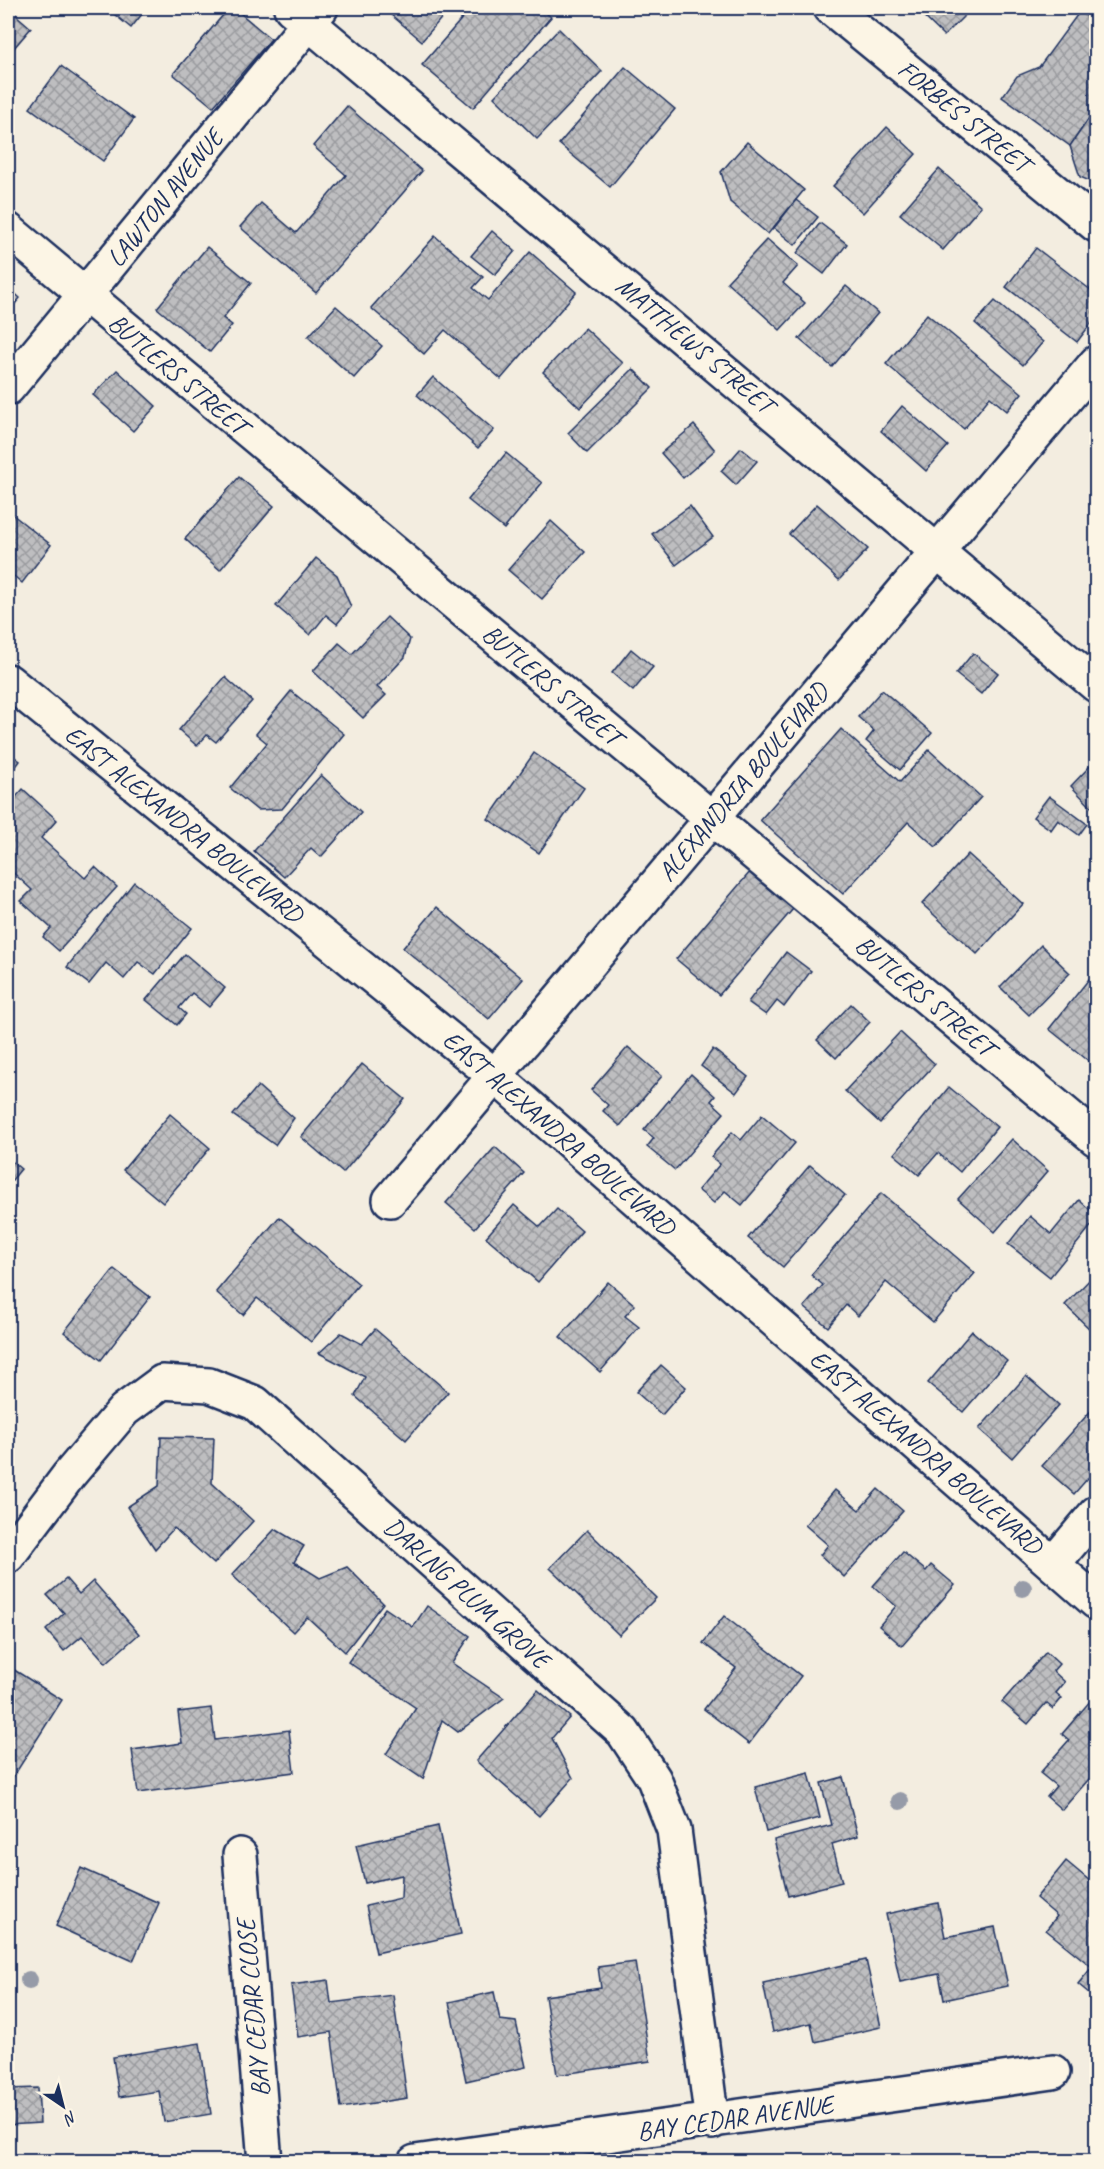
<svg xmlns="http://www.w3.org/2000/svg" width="1104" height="2169" font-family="Caveat,sans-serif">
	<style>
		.building { fill: url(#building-cross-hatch); stroke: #1b2f5e; stroke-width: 1.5 }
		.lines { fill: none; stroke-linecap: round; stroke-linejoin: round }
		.street-casing { stroke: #1b2f5e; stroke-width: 38 }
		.street { stroke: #fcf5e5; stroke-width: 33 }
		.tree { fill: #969ba8 }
		.labels { text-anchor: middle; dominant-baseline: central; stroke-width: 6; stroke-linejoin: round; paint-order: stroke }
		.street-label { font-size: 26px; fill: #1b2f5e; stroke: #fcf5e5 }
	</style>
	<defs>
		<pattern id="building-cross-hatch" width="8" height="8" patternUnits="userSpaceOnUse" patternTransform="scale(1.5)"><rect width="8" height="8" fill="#bebec0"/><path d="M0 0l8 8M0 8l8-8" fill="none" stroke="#9a9b9f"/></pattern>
	</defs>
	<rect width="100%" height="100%" fill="#f3ede0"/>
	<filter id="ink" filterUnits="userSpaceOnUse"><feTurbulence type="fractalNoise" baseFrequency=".0167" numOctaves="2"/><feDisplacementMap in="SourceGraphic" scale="12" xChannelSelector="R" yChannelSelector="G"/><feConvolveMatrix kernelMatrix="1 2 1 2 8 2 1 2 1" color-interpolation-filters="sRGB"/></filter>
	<g filter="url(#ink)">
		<!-- building -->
		<g class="building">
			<path d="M8 8 31 28 8 55Z"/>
			<path d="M111 8H147L131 28 109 10Z"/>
			<path d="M229 8H234L271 39 213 107 173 74Z"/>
			<path d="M383 8H450L422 41Z"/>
			<path d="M471 8H540L551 17 473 108 422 65Z"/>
			<path d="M915 8H972L944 36Z"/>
			<path d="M1080 11 1096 23V108L1070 146 1002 97 1017 76 1039 67Z"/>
			<path d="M559 29 602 71 537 139 494 97Z"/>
			<path d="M61 66 134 119 103 161 30 108Z"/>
			<path d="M625 67 675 109 610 187 559 144Z"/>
			<path d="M347 106 422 171 316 293 240 227 261 203 296 233 346 175 313 146Z"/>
			<path d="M1096 108V179L1092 182 1080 177 1070 146Z"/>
			<path d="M887 127 916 154 863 213 833 186Z"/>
			<path d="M747 142 804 190 768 234 730 202 721 172Z"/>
			<path d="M939 169 981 206 943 250 900 214Z"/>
			<path d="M796 200 818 217 795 245 774 228Z"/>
			<path d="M820 223 847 244 824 274 797 253Z"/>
			<path d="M492 231 515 251 495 275 471 256Z"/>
			<path d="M435 236 483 277 473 288 488 300 530 252 576 292 501 379 445 330 424 354 371 308Z"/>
			<path d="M767 239 798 266 783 283 805 303 780 330 727 282Z"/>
			<path d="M207 247 251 283 223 318 232 325 210 352 157 308Z"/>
			<path d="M1036 248 1096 294V317L1077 342 1006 287Z"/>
			<path d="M846 286 878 313 832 367 799 339Z"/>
			<path d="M8 287 20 298 8 312Z"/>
			<path d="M995 301 1043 342 1023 365 975 323Z"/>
			<path d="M336 306 382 346 354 378 308 337Z"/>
			<path d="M927 314 1022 393 1007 411 990 397 964 429 886 364Z"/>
			<path d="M585 328 623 363 580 408 543 372Z"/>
			<path d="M633 369 652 388 587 453 568 433Z"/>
			<path d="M117 370 156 406 133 431 93 395Z"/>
			<path d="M433 377 494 430 478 448 417 395Z"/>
			<path d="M902 406 948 446 926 471 881 431Z"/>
			<path d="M694 425 715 450 683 478 661 453Z"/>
			<path d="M741 448 757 461 736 485 721 471Z"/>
			<path d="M506 453 542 483 504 529 468 500Z"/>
			<path d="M239 477 274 506 220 570 185 539Z"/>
			<path d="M817 504 868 549 839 580 789 534Z"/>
			<path d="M690 506 713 537 676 565 652 534Z"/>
			<path d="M8 511 51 545 22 583 8 571Z"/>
			<path d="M551 521 585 552 542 599 508 570Z"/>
			<path d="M316 558 337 575 351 607 337 624 326 615 310 635 276 606Z"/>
			<path d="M387 617 410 639 405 657 377 687 386 695 363 718 313 671 339 643 352 654Z"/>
			<path d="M631 649 653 667 633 691 612 673Z"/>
			<path d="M973 653 998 673 981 694 956 674Z"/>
			<path d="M225 677 252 701 216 742 207 735 197 746 179 730Z"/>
			<path d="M882 690 932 733 900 770 866 741 874 731 858 717Z"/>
			<path d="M291 691 344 734 282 809 257 810 230 788 267 743 256 734Z"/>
			<path d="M841 729 900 782 929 750 981 797 936 847 908 822 843 894 760 820Z"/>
			<path d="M8 752 20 761 8 778Z"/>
			<path d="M534 753 584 788 539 853 488 819Z"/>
			<path d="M1093 763 1096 767V812L1071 786Z"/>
			<path d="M321 775 361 812 321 857 311 848 284 877 254 851Z"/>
			<path d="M23 789 57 820 41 838 85 878 95 867 117 887 59 951 43 937 51 928 21 901 32 890 8 868V806Z"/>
			<path d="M1049 796 1087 824 1079 835 1058 820 1051 830 1033 817Z"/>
			<path d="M968 854 1023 904 977 954 922 904Z"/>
			<path d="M750 872 793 909 719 995 676 959Z"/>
			<path d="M134 882 192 928 155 974 138 962 124 979 106 963 89 984 67 967Z"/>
			<path d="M437 907 523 979 489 1019 403 948Z"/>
			<path d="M1041 945 1070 973 1029 1015 1000 987Z"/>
			<path d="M786 952 811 971 784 1007 777 1001 766 1015 748 1002Z"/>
			<path d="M185 954 225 988 209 1007 192 993 179 1008 186 1014 177 1025 146 1000Z"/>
			<path d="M1089 979 1096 984V1067L1049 1029Z"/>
			<path d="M851 1004 870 1022 836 1058 817 1040Z"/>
			<path d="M900 1032 935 1064 880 1123 845 1091Z"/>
			<path d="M628 1047 662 1076 620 1126 603 1111 608 1105 591 1090Z"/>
			<path d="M713 1049 748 1077 736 1093 701 1066Z"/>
			<path d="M362 1064 405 1099 343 1173 301 1137Z"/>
			<path d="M691 1074 715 1096 711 1101 724 1113 675 1170 647 1147 654 1138 644 1130Z"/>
			<path d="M258 1086 294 1118 275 1145 233 1115Z"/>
			<path d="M949 1087 997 1127 960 1172 938 1153 919 1175 894 1154Z"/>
			<path d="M170 1114 210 1148 163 1203 123 1170Z"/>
			<path d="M762 1115 795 1143 742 1205 725 1191 714 1203 698 1190 720 1164 711 1157 732 1132 741 1140Z"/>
			<path d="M1012 1139 1048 1171 995 1232 958 1199Z"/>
			<path d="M495 1147 524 1173 475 1228 446 1203Z"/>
			<path d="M8 1158 21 1169 8 1185Z"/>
			<path d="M810 1165 845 1195 783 1267 748 1238Z"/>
			<path d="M881 1193 975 1273 933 1322 886 1282 858 1316 846 1305 828 1327 804 1307 823 1285 811 1275Z"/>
			<path d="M1079 1200 1096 1215V1220L1050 1277 1008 1244 1030 1216 1051 1234Z"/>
			<path d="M514 1205 540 1227 557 1209 582 1231 538 1282 486 1237Z"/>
			<path d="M279 1217 359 1284 311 1342 257 1298 243 1315 216 1292Z"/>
			<path d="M114 1269 150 1297 101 1360 64 1332Z"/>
			<path d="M1096 1273V1335L1065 1305Z"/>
			<path d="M608 1282 635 1305 625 1316 639 1327 600 1372 560 1337Z"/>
			<path d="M375 1329 448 1392 406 1440 355 1396 365 1377 319 1353 341 1333 362 1344Z"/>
			<path d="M972 1331 1007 1361 963 1412 928 1383Z"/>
			<path d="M661 1365 686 1387 662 1415 636 1392Z"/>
			<path d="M1026 1376 1059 1405 1012 1458 979 1429Z"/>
			<path d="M1096 1405V1469L1074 1494 1042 1466Z"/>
			<path d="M161 1437 214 1438 212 1483 253 1521 214 1564 174 1528 155 1549 127 1507 159 1486Z"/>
			<path d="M878 1489 903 1511 844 1577 820 1555 828 1545 805 1525 835 1490 859 1510Z"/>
			<path d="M275 1529 304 1546 294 1562 320 1578 347 1567 383 1603 345 1652 307 1617 293 1632 232 1575Z"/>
			<path d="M587 1530 656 1598 619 1635 550 1568Z"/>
			<path d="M903 1552 926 1571 931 1565 955 1585 902 1646 879 1626 896 1606 873 1586Z"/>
			<path d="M66 1579 79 1594 93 1581 139 1634 106 1663 82 1636 64 1651 46 1630 64 1613 47 1595Z"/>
			<path d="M427 1606 470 1636 452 1663 504 1698 458 1732 442 1720 423 1779 386 1754 416 1708 348 1662 385 1608 413 1627Z"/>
			<path d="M724 1616 801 1676 749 1744 704 1709 736 1668 703 1643Z"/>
			<path d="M1046 1652 1059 1664 1053 1671 1065 1682 1056 1693 1062 1698 1053 1709 1046 1703 1028 1724 1002 1702Z"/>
			<path d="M8 1666 62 1700 8 1785Z"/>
			<path d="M538 1690 570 1717 552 1738 573 1778 539 1816 476 1761Z"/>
			<path d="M1091 1700 1096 1705V1771L1062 1810 1047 1797 1056 1786 1040 1773 1069 1740 1062 1734Z"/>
			<path d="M211 1708 215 1740 289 1730 294 1772 138 1793 132 1750 182 1743 178 1712Z"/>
			<path d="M809 1773 820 1818 766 1832 755 1787Z"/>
			<path d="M843 1777 858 1836 832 1844 842 1882 788 1896 774 1840 832 1825 821 1783Z"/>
			<path d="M438 1826 461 1934 376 1953 366 1906 401 1898 402 1875 365 1883 356 1845Z"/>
			<path d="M1066 1861 1096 1886V1999L1078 1984 1092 1967 1046 1930 1057 1916 1036 1898Z"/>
			<path d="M81 1868 159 1903 133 1961 56 1926Z"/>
			<path d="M938 1903 945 1937 995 1927 1008 1986 944 2000 939 1974 900 1982 886 1914Z"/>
			<path d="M866 1960 881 2027 815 2042 811 2023 773 2032 763 1983Z"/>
			<path d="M635 1962 650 2061 557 2075 545 1996 601 1988 598 1967Z"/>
			<path d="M328 1980 331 2003 393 1995 407 2098 341 2108 331 2032 298 2037 291 1985Z"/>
			<path d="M494 1992 500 2020 516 2022 526 2067 466 2081 449 2002Z"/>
			<path d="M200 2043 211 2114 164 2122 159 2091 119 2097 113 2057Z"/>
			<path d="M38 2088 40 2123 8 2125V2089Z"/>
		</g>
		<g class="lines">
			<defs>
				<g id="street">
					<path d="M291 8 1096 685"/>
					<path d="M831 8 1096 225"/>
					<path d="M8 230 1096 1139"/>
					<path d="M8 388 321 8"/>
					<path d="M8 681 495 1076 1096 1602"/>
					<path d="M390 1200 1096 363"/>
					<path d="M8 1556 69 1475 124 1410 162 1382 209 1385 255 1403 623 1732 654 1779 674 1830 712 2122"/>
					<path d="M1053 1564 1096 1513"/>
					<path d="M240 1855 265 2162"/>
					<path d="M415 2162 1053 2072"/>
				</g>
			</defs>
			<!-- street casing -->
			<use href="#street" class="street-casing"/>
			<!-- street -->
			<use href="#street" class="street"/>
		</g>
		<!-- trees -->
		<g class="tree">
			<circle cx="1023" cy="1588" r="9"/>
			<circle cx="900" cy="1801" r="9"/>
			<circle cx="29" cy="1980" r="9"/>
		</g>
	</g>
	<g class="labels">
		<!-- street labels -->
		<g class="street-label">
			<text transform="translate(964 116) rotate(39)">FORBES STREET</text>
			<text transform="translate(165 198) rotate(-51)">LAWTON AVENUE</text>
			<text transform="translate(695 345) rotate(40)">MATTHEWS STREET</text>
			<text transform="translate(178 374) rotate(40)">BUTLERS STREET</text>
			<text transform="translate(552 685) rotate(40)">BUTLERS STREET</text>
			<text transform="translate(743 782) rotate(-50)">ALEXANDRIA BOULEVARD</text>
			<text transform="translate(184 824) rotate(39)">EAST ALEXANDRA BOULEVARD</text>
			<text transform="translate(925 996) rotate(40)">BUTLERS STREET</text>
			<text transform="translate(559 1133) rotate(41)">EAST ALEXANDRA BOULEVARD</text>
			<text transform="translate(926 1452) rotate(41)">EAST ALEXANDRA BOULEVARD</text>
			<text transform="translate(467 1593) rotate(42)">DARLNG PLUM GROVE</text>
			<text transform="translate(253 2008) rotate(-95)">BAY CEDAR CLOSE</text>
			<text transform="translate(735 2118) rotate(-8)">BAY CEDAR AVENUE</text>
		</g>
	</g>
	<!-- margin -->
	<rect width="1104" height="2169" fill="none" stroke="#fcf5e5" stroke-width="30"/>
	<rect x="15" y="15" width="1074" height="2139" fill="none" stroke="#1b2f5e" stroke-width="2" filter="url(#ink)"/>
	<!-- north arrow -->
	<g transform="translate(63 2106) rotate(145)" stroke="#fcf5e5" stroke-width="4.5" paint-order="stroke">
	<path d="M0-4.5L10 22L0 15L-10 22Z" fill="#1b2f5e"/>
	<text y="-9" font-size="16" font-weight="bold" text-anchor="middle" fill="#1b2f5e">N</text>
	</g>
</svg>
